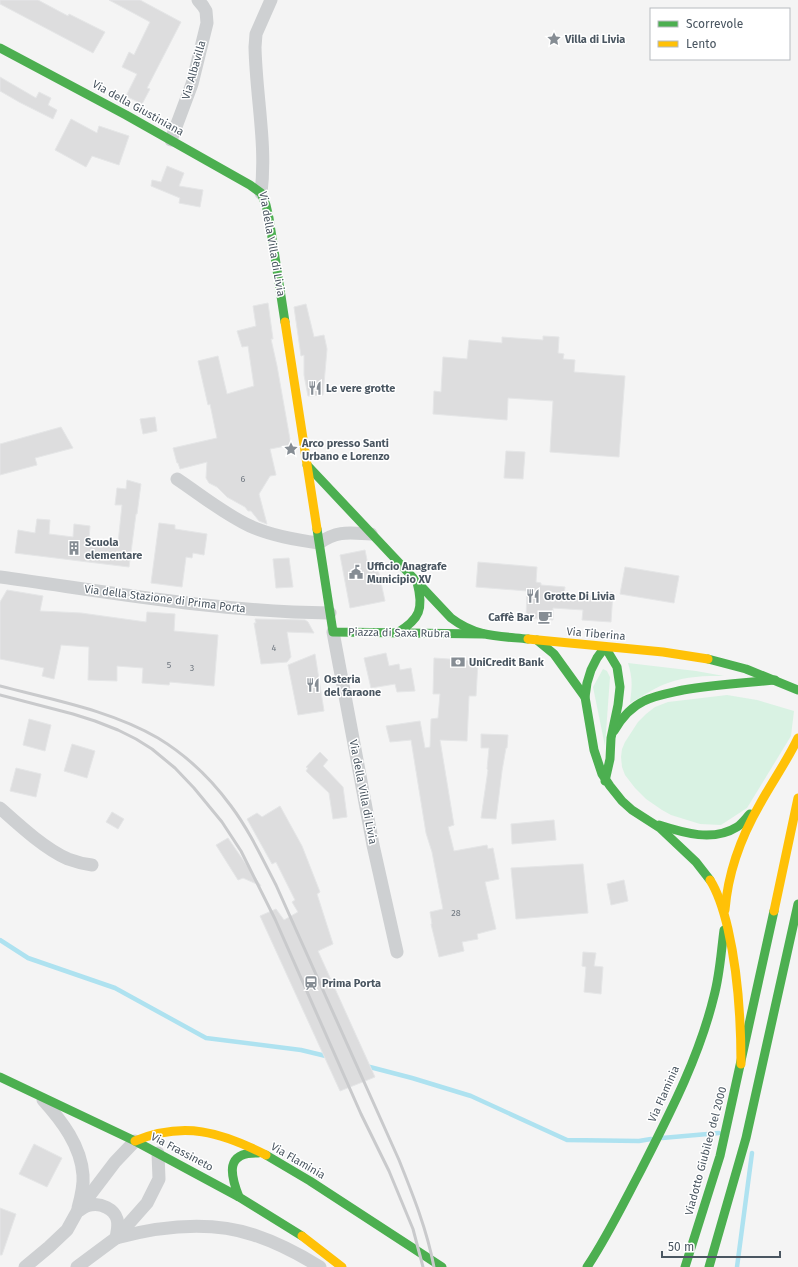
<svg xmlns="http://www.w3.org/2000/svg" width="798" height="1267" font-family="'Fira Sans',sans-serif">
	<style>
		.green { fill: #d9f2e3 }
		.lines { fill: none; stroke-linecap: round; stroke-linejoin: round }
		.stream { stroke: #aee2f0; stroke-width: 4.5 }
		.building { fill: #ddddde; stroke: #e5e6e7 }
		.street { stroke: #ced0d2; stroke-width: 13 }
		.fast { stroke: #4caf50; stroke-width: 9 }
		.slow { stroke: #ffc107; stroke-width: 9 }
		.rail { stroke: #c9cacc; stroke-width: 3 }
		.labels { text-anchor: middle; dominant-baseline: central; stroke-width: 3; stroke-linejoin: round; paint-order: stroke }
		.number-label { font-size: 9px; fill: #707881 }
		.poi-label { font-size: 11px; font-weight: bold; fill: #4a5661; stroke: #fff; text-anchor: start }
		.street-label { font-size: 11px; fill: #4a5661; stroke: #fff }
	</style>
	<rect width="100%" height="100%" fill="#f4f4f4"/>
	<!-- green -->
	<g class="green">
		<path d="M628 663 696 671 724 676C705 676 686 676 668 683 655 687 642 697 630 703 632 687 633 679 628 663Z"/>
		<path d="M603 669 607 671 610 677 605 746 593 687Z"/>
		<path d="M727 695 757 700 794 711 791 736 747 808 721 825 700 824 671 815 662 810 646 799 635 788 625 775 622 767 621 757 622 749 625 742 638 722 646 714 655 707 668 702Z"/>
	</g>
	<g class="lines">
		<!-- stream -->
		<g class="stream">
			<path d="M0 940 28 958 115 988 206 1038 301 1050 330 1057"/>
			<path d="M366 1066 412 1078 471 1096 567 1140 639 1141 651 1139"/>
			<path d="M662 1138 719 1133"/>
			<path d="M737 1267 752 1153"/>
		</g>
	</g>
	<!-- building -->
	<g class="building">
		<path d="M0 0H38L68 16 69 14 105 32 93 53 0 4Z"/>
		<path d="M109 0H140L181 22 147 88 150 89 142 104 126 96 137 74 122 67 129 52 134 55 150 22Z"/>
		<path d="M0 77 36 98 39 92 51 98 48 105 57 110 53 119 19 102 0 91Z"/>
		<path d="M71 119 97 133 99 126 129 136 119 165 92 156 86 167 55 150Z"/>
		<path d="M167 166 184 173 179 186 203 190 200 207 179 203 180 198 151 186 152 180 161 182Z"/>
		<path d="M268 303 273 339H271L277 366 291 445 270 449 276 475 270 476 259 494 267 524 259 521 251 511H248L245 507 227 497 217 487 209 483 206 478 207 462 180 469 178 463H177L173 448 217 438 210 404 208 405 198 361 218 356 227 394 254 386 248 346 242 347 237 331 256 326 253 306Z"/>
		<path d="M306 304 314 337 324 335 327 349 323 395 308 396 304 375V355L301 356 294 307Z"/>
		<path d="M543 336 559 337 558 353 564 354 563 359 575 360 574 372 625 376 619 457 550 452 553 401 508 398 507 420 433 414 434 391 441 392 443 357 467 359 469 340 502 343V337L543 340Z"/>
		<path d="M155 417 157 431 143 434 140 419Z"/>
		<path d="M61 427 73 448 35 458 37 465 0 475V444Z"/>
		<path d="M506 451 525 452 523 479 504 478Z"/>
		<path d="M127 480 141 484 137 514H136L129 567 15 553 18 530 35 533 37 519 50 520 49 534 73 537 74 524 90 526 89 539 118 543 122 505H115L117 488 126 489Z"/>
		<path d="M159 523 175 525V529L207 534 204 555 193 553 192 558 186 557 182 587 151 583Z"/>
		<path d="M365 550 369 570 378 569 385 601 350 608 340 555Z"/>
		<path d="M289 558 293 587 276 588 273 559Z"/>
		<path d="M478 562 537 567 536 582 541 583V585L565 587 564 595 600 596V592H613L611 622 582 620 583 610 553 608V620L526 618 527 591 476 587Z"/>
		<path d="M625 567 679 576 674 603 620 594Z"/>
		<path d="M7 590 43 596 40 611 81 613 146 622 147 612 175 614 174 631 218 635 214 686 170 682 169 685 142 683 143 668 117 666V681L88 680 89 647 61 645 54 679 42 676 44 668 0 659V602Z"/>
		<path d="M255 619 305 620 308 622 314 633 287 632 291 657 287 662 261 664 254 623H256Z"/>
		<path d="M386 653 389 666 399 664 400 670 411 668 415 691 397 692 395 684 371 688 364 658Z"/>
		<path d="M315 654 324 711 298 715 288 665Z"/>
		<path d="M434 658 478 661 476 696H469L467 741 440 740 454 825 448 827 454 851 487 845 488 849 493 848 499 879 485 882 496 929 477 934 478 939 462 942 464 951 439 957 431 924H432L430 912 443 909 432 852 426 833 411 740 390 742 386 726 420 721 425 748 430 747 431 719 438 718 440 694H433Z"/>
		<path d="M29 719 51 725 45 751 23 745Z"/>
		<path d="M481 734 508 735 507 748H506L502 771 496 819 481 818 488 770 487 769 489 748H481Z"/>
		<path d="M72 744 95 751 87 778 64 771Z"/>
		<path d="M320 752 328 760 323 766 343 787 347 817 333 819 329 793 306 771 308 768 306 767Z"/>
		<path d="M16 768 41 774 36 797 10 791Z"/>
		<path d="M280 806 302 846 320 892 317 894 333 944 318 951 375 1077 340 1091 260 916 276 909 284 920 298 912 292 902 295 900 276 862 272 864 247 819 257 813 262 817Z"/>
		<path d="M112 812 124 819 118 829 106 822Z"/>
		<path d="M554 820 556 840 512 844 511 824Z"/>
		<path d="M228 838 261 886 243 878 238 880 216 845Z"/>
		<path d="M583 864 588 913 516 919 511 868Z"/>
		<path d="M624 880 628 901 611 905 607 884Z"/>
		<path d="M583 952 596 953 594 966 603 967 601 994 584 992 586 967 582 966Z"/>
		<path d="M34 1144 62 1158 47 1187 19 1174Z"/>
		<path d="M0 1208 16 1214 2 1255H0Z"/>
	</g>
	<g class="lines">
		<!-- street -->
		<g class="street">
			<path d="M171 140 192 84 207 23 206 11 203 6 198 0"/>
			<path d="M261 193C267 145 256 96 255 47L256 34 271 0"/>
			<path d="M177 479C201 495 224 514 250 526 272 536 296 540 319 543 339 530 349 533 371 534"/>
			<path d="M0 577C109 592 219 612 330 613"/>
			<path d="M333 632 373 845 397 952"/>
			<path d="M0 808C19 825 45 849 68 859 76 862 84 864 92 865"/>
			<path d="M43 1100C62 1121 81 1146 83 1175 84 1186 81 1197 78 1208"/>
			<path d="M80 1210C83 1208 87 1205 91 1205 101 1203 114 1209 117 1219 119 1225 117 1232 116 1238"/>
			<path d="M116 1238C161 1226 209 1220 254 1235 278 1243 299 1254 320 1267"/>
			<path d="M25 1267 49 1247 67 1230 77 1212 115 1162 135 1141"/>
			<path d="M77 1267 116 1238 147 1203 159 1179 158 1153"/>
		</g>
		<!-- fast -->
		<g class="fast">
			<path d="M0 48 126 115 250 185 261 193 266 205 269 218 285 322"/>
			<path d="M307 465 451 618C476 637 498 636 528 639"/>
			<path d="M317 529 333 632 483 634"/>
			<path d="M397 633C420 619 424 609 417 582"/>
			<path d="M537 640 554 654 585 697"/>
			<path d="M708 659 746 669 798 690"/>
			<path d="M614 731C621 719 631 707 644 701 656 695 670 693 683 690 713 685 744 683 775 680"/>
			<path d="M605 781 610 759 611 738 618 705 620 687 617 667 605 647 597 658 591 670 587 683 585 697 594 750 602 774 610 786 622 801 632 810 660 828 696 862 710 880"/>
			<path d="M659 825C684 833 713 842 737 827 742 824 746 818 750 814"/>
			<path d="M0 1077 135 1141 239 1197 302 1236"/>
			<path d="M266 1155 310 1181 442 1267"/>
			<path d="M239 1197C230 1174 225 1152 258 1153"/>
			<path d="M587 1267C607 1237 623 1204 640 1172 669 1115 699 1058 714 996 720 974 721 952 724 930"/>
			<path d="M685 1267 720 1156 774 911"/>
			<path d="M709 1267 746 1138 798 904"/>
		</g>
		<!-- slow -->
		<g class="slow">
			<path d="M285 322 317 529"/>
			<path d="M528 639 663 652 708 659"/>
			<path d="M710 880C719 894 724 912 728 929 738 973 741 1019 741 1064"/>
			<path d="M725 910C728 872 741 837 760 804 772 782 787 761 798 738"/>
			<path d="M774 911 798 798"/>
			<path d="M135 1141C184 1121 221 1132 266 1155"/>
			<path d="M302 1236 342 1267"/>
		</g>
		<!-- rail -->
		<g class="rail">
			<path d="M0 686C53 700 110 710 158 738 186 755 212 780 231 806 249 830 262 858 276 885L399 1160C413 1195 427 1230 434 1267"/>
			<path d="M0 695 73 714 95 721 118 730 136 739 152 749 175 768 194 788 222 822 241 851 275 919 361 1114 389 1171 413 1229 423 1267"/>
		</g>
	</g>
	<!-- icons -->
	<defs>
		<symbol id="sight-bare" viewBox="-9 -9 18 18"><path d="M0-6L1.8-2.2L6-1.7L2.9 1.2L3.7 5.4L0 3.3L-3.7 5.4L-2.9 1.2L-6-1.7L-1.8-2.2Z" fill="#868d94" stroke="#fff" stroke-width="2.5" paint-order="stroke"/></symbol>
		<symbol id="restaurant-bare" viewBox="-9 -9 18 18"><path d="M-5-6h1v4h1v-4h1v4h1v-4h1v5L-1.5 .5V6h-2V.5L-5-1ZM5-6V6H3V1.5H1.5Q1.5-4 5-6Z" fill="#868d94" stroke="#fff" stroke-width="2.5" paint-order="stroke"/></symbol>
		<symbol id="building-bare" viewBox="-9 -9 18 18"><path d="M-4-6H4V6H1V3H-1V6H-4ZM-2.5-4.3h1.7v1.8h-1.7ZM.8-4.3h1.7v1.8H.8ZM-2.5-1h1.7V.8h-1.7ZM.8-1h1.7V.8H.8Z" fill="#868d94" stroke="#fff" stroke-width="2.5" paint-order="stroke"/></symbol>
		<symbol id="civic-bare" viewBox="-9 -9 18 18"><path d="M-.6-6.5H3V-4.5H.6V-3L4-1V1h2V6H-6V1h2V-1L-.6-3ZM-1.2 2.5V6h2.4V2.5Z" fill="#868d94" stroke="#fff" stroke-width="2.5" paint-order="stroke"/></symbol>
		<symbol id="cafe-bare" viewBox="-9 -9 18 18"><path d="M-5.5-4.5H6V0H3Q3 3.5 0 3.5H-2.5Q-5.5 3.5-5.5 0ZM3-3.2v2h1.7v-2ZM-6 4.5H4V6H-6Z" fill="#868d94" stroke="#fff" stroke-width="2.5" paint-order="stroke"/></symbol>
		<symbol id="bank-bare" viewBox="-9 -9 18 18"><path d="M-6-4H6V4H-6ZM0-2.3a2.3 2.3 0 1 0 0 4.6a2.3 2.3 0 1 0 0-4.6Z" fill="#868d94" stroke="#fff" stroke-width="2.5" paint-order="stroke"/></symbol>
		<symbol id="station-bare" viewBox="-9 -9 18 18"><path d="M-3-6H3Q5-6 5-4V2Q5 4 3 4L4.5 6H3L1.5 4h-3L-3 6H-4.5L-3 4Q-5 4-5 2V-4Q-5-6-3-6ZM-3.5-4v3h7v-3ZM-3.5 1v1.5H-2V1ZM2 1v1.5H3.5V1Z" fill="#868d94" stroke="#fff" stroke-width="2.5" paint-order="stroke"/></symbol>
	</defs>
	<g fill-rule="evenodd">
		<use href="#sight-bare" x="544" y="29" width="20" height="20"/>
		<use href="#restaurant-bare" x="305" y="378" width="20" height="20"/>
		<use href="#sight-bare" x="281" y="439" width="20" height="20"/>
		<use href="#building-bare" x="64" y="538" width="20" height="20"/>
		<use href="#civic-bare" x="346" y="562" width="20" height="20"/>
		<use href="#restaurant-bare" x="523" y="586" width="20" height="20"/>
		<use href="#cafe-bare" x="535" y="607" width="20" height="20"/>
		<use href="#bank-bare" x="448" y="652" width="20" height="20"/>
		<use href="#restaurant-bare" x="303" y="675" width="20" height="20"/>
		<use href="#station-bare" x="301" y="973" width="20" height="20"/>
	</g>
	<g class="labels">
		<!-- number labels -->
		<g class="number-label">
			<text x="243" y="479">6</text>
			<text x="274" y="648">4</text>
			<text x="169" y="665">5</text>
			<text x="192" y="668">3</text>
			<text x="456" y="913">28</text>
		</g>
		<!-- poi labels -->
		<g class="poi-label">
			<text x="565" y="39">Villa di Livia</text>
			<text x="326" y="388">Le vere grotte</text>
			<text x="302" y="443">Arco presso Santi<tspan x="302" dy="13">Urbano e Lorenzo</tspan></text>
			<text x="85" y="542">Scuola<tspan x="85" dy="13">elementare</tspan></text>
			<text x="367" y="566">Ufficio Anagrafe<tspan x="367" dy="13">Municipio XV</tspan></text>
			<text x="544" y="596">Grotte Di Livia</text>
			<text x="534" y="617" text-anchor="end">Caffè Bar</text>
			<text x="469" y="662">UniCredit Bank</text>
			<text x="324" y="679">Osteria<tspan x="324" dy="13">del faraone</tspan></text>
			<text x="322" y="983">Prima Porta</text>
		</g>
		<!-- street labels -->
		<g class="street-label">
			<text transform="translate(194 70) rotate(-74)">Via Albavilla</text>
			<text transform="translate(138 108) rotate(29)">Via della Giustiniana</text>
			<text transform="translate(272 244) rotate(80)">Via della Villa di Livia</text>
			<text transform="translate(165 599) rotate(7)">Via della Stazione di Prima Porta</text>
			<text transform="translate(399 633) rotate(1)">Piazza di Saxa Rubra</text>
			<text transform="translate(596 634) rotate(5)">Via Tiberina</text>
			<text transform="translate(363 792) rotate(79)">Via della Villa di Livia</text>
			<text transform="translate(664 1094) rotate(-66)">Via Flaminia</text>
			<text transform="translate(706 1151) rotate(-75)">Viadotto Giubileo del 2000</text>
			<text transform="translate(182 1152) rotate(28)">Via Frassineto</text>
			<text transform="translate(298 1161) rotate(30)">Via Flaminia</text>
		</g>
	</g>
	<!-- legend -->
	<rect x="650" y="8" width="140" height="52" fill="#ffffff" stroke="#b7bbc0"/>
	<rect x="658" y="21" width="20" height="6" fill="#4caf50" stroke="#b7bbc0"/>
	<text x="686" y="28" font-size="12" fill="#4a5661">Scorrevole</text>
	<rect x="658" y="41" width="20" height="6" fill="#ffc107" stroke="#b7bbc0"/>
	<text x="686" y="48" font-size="12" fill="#4a5661">Lento</text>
	<!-- scale -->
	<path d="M662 1251v6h118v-6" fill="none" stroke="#4a5661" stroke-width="2"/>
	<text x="668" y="1251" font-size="12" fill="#4a5661" stroke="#ffffff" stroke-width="3" paint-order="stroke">50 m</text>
</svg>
